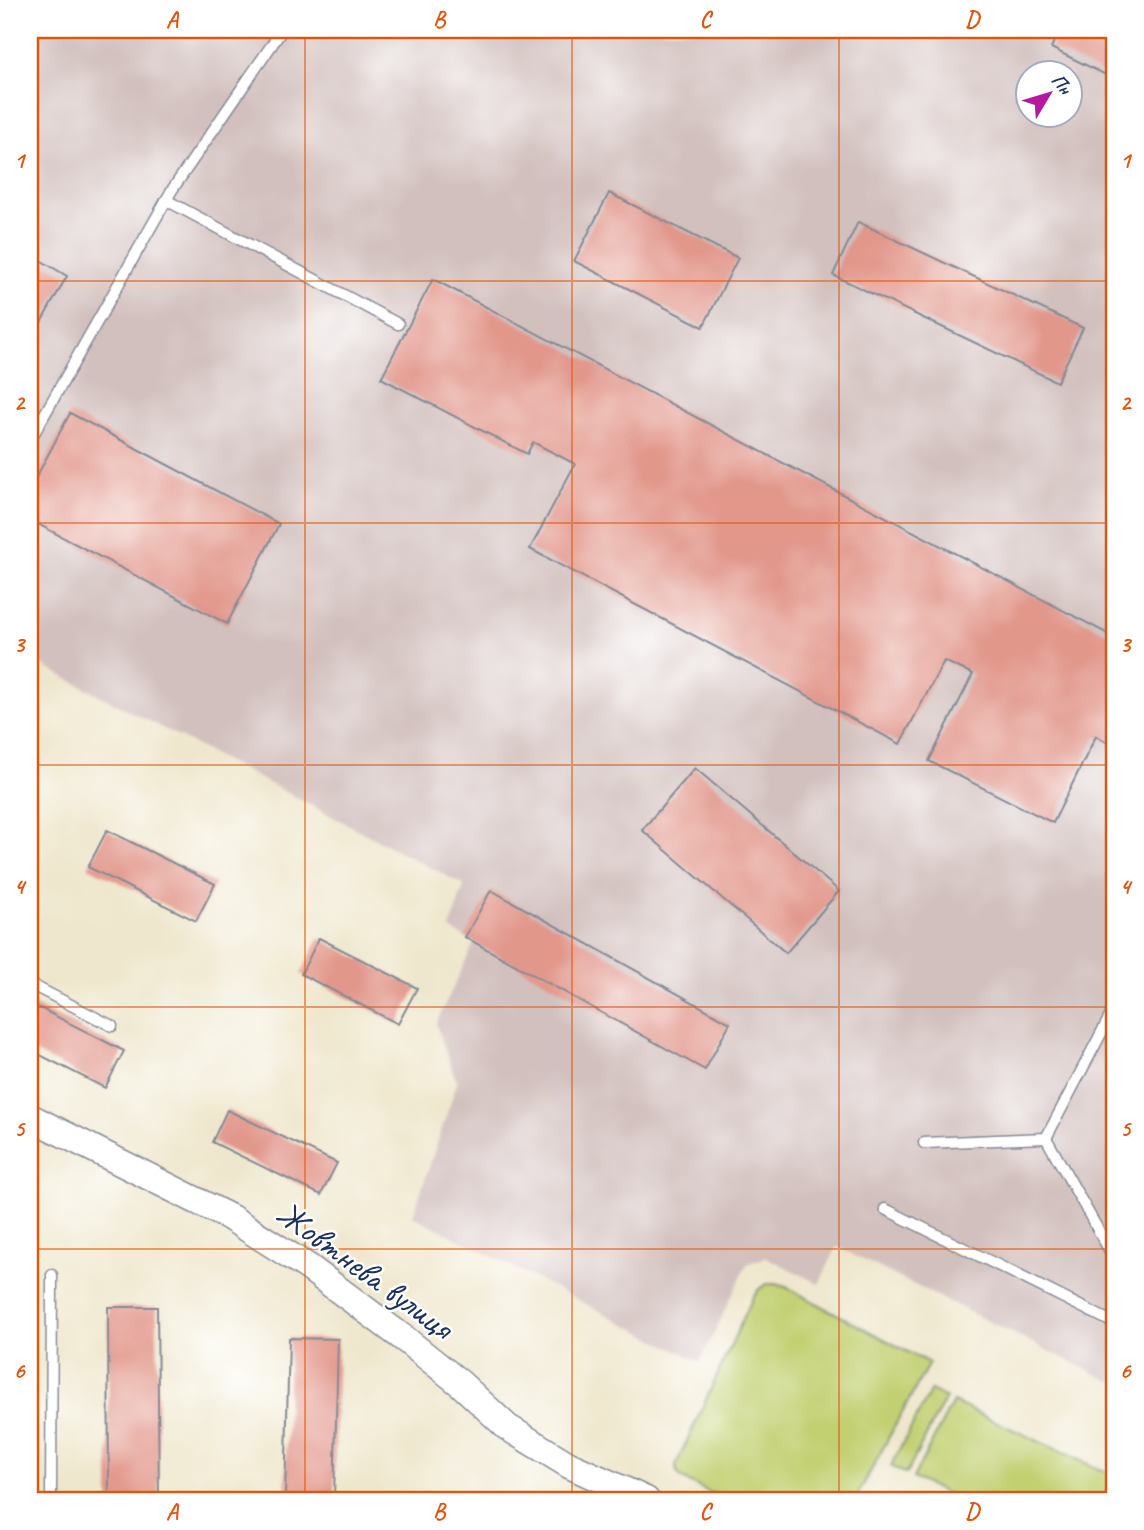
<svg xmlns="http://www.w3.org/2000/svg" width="1144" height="1530" font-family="Caveat,sans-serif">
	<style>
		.industrial { fill: #d1c0bd; fill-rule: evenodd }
		.green { fill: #c2d072; stroke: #6e8068; stroke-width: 2 }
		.building { fill: #e2978b }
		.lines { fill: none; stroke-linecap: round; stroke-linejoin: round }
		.service-casing { stroke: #858b96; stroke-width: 13 }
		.tertiary-casing { stroke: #858b96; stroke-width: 29 }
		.service { stroke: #fff; stroke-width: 10 }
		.tertiary { stroke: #fff; stroke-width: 26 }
		.grid { fill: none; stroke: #de5710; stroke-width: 2; stroke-opacity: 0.55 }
		.labels { text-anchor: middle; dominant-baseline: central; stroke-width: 5; stroke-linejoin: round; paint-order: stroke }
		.street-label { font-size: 35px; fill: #1b2f5e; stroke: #fff }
		.neatline { fill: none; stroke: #de5710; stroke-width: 2.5 }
		.grid-label { font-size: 23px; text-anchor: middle; font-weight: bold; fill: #de5710 }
	</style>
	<rect width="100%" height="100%" fill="#fff"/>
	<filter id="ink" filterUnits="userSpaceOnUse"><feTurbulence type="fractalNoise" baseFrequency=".0143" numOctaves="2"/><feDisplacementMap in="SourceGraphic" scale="14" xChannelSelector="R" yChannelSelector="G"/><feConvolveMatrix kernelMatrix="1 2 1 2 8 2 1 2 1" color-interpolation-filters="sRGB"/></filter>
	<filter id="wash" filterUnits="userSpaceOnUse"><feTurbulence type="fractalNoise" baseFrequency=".00686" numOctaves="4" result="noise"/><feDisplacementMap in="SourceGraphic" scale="28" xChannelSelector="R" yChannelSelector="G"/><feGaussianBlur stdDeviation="1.57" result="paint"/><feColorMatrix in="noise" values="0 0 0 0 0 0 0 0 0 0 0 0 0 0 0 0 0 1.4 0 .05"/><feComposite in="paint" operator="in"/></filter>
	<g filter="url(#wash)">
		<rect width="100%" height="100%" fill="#efe7cd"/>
		<!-- industrial -->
		<path class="industrial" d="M30 30H1114V1383L837 1247 819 1284 766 1257 747 1264 700 1362 413 1216 457 1083 436 1024 474 943 450 929 464 885 30 659ZM1028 74H1070V116H1028Z"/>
		<!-- green -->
		<g class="green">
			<path d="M767 1284H775L786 1287 929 1363 855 1500H833L792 1494 779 1500H726L682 1479 677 1473 676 1465 754 1295 759 1289Z"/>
			<path d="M931 1390 946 1398 906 1474 891 1466Z"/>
			<path d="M953 1402 1114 1476 1103 1500H961L913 1478Z"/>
		</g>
		<g id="blocks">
			<!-- building -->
			<g class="building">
				<path d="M1059 30H1114V79L1051 48Z"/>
				<path d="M609 193 738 258 703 327 574 261Z"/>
				<path d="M858 222 1083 328 1057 382 833 275Z"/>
				<path d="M30 254 67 276 30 342Z"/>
				<path d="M433 279 1114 637V746L1096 736 1053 823 929 761 973 674 944 661 900 744 530 549 575 464 533 442 527 454 381 378Z"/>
				<path d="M70 413 279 524 227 624 30 520V489Z"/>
				<path d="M695 768 839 891 786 953 642 830Z"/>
				<path d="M107 830 215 884 196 921 88 867Z"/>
				<path d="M491 890 730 1023 705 1070 465 937Z"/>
				<path d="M319 938 417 988 398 1024 301 974Z"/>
				<path d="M30 1003 124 1051 105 1088 30 1050Z"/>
				<path d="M227 1110 337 1163 321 1195 212 1142Z"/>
				<path d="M108 1307H157L159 1500H109Z"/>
				<path d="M289 1338 338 1339 334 1500H285Z"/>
			</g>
		</g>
	</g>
	<g filter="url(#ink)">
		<use href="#blocks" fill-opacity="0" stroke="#858b96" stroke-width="2"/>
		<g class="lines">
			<defs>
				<g id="service">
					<path d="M166 200 398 324"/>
					<path d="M30 440 172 190 282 30"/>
					<path d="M30 984 112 1026"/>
					<path d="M1046 1138 1114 1258"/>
					<path d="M924 1143 1046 1138 1114 1009"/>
					<path d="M885 1209 1114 1323"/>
					<path d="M51 1500 52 1275"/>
				</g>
				<path id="tertiary" d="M30 1117 231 1218 308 1267 406 1340 461 1384 507 1427 569 1465 646 1500"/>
			</defs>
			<!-- service casing -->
			<use href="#service" class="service-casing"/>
			<!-- tertiary casing -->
			<use href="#tertiary" class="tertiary-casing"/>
			<!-- service -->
			<use href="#service" class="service"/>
			<!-- tertiary -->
			<use href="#tertiary" class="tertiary"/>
		</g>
	</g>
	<!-- grid -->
	<path class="grid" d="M305 30V1500M572 30V1500M839 30V1500M30 281H1114M30 523H1114M30 765H1114M30 1007H1114M30 1249H1114"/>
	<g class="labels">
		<!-- street labels -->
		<g class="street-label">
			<text transform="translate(365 1270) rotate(36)">Жовтнева вулиця</text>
		</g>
	</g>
	<!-- margin -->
	<rect width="1144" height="1530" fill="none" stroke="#fff" stroke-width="77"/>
	<!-- north arrow -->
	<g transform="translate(1049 94) rotate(52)"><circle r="33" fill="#ffffff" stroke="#a4acbf" stroke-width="2"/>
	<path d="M0-5L12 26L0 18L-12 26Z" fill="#b5179e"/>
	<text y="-10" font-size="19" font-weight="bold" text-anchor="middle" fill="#1b2f5e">Пн</text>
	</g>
	<rect x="38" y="38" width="1068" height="1454" class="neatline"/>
	<g class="grid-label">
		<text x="172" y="27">A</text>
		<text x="439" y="27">B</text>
		<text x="705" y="27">C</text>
		<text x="972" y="27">D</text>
		<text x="19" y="168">1</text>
		<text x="1125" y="168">1</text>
		<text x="19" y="410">2</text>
		<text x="1125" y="410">2</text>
		<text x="19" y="652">3</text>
		<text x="1125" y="652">3</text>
		<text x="19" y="894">4</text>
		<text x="1125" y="894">4</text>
		<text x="19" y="1136">5</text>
		<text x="1125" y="1136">5</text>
		<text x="19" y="1378">6</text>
		<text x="1125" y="1378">6</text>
		<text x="172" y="1519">A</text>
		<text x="439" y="1519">B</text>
		<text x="705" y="1519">C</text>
		<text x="972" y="1519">D</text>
	</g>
</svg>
